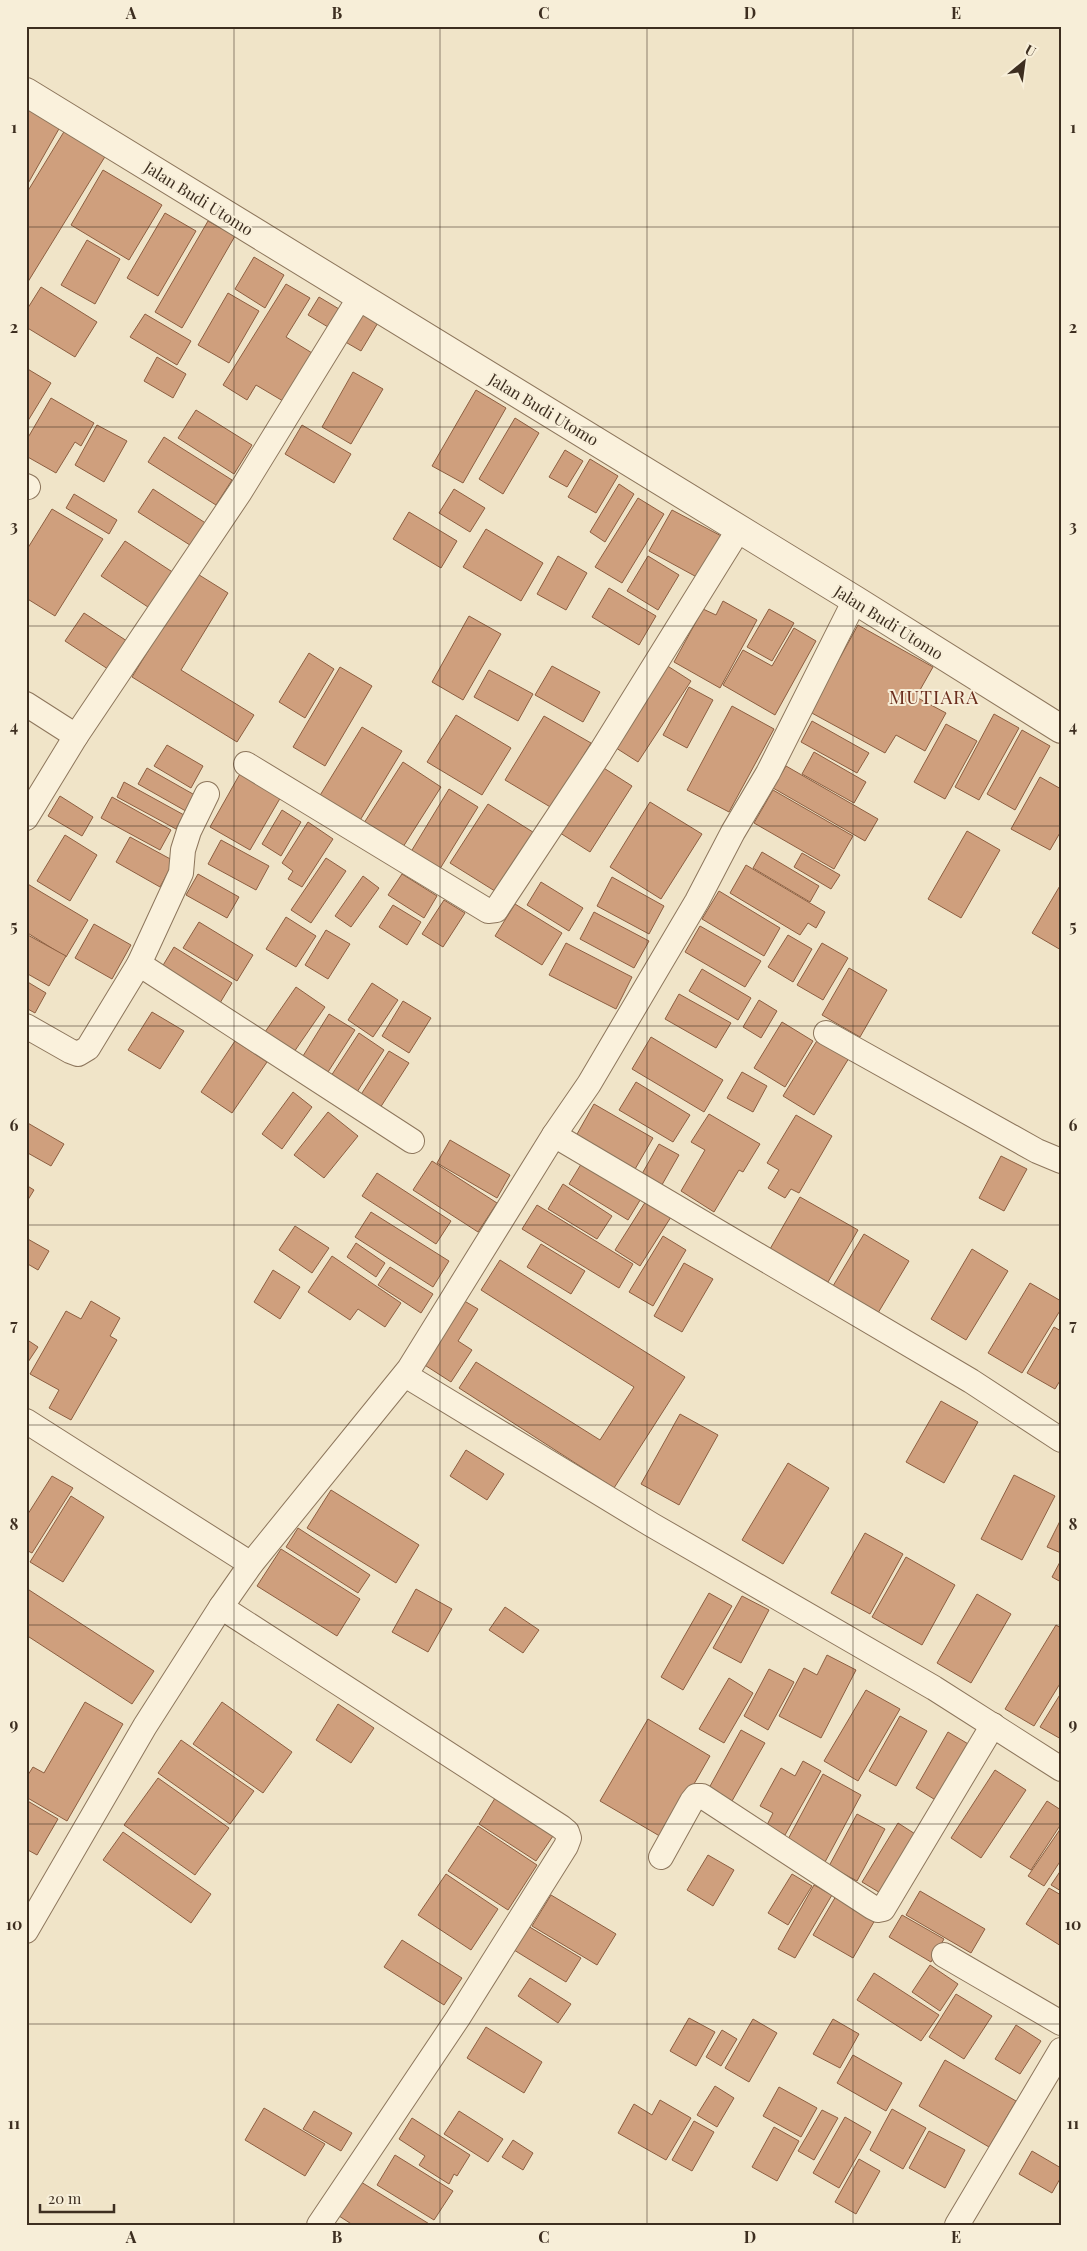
<svg xmlns="http://www.w3.org/2000/svg" width="1087" height="2251" font-family="'Playfair Display',serif">
	<style>
		.building { fill: #cf9f7d; stroke: #8d5f41 }
		.lines { fill: none; stroke-linecap: round; stroke-linejoin: round }
		.minor-casing { stroke: #8d765c; stroke-width: 26 }
		.tertiary-casing { stroke: #8d765c; stroke-width: 30 }
		.minor { stroke: #faf1dc; stroke-width: 24 }
		.tertiary { stroke: #faf1dc; stroke-width: 28 }
		.grid { fill: none; stroke: #3d2e20; stroke-width: 1; stroke-opacity: 0.55 }
		.labels { text-anchor: middle; dominant-baseline: central; stroke-width: 4; stroke-linejoin: round; paint-order: stroke }
		.street-label { font-size: 16px; fill: #3d2e20; stroke: #f7eed8 }
		.quarter-label { font-size: 19px; letter-spacing: 1px; fill: #6b2e1e; stroke: #f7eed8 }
		.neatline { fill: none; stroke: #3d2e20; stroke-width: 2 }
		.grid-label { font-size: 16px; text-anchor: middle; font-weight: bold; fill: #3d2e20 }
	</style>
	<rect width="100%" height="100%" fill="#f0e4c8"/>
	<!-- building -->
	<g class="building">
		<path d="M27 109 60 127 26 187V111Z"/>
		<path d="M65 130 106 155 26 285V194Z"/>
		<path d="M103 170 162 205 129 260 71 225Z"/>
		<path d="M165 213 196 231 158 296 127 278Z"/>
		<path d="M208 221 235 236 182 328 155 312Z"/>
		<path d="M87 240 120 259 95 304 61 285Z"/>
		<path d="M254 257 284 275 265 308 235 289Z"/>
		<path d="M286 284 310 298 286 337 317 356 288 404 256 385 247 400 223 385Z"/>
		<path d="M41 287 97 322 75 357 26 327V311Z"/>
		<path d="M228 293 259 311 229 363 198 345Z"/>
		<path d="M319 297 344 312 333 330 308 315Z"/>
		<path d="M359 309 379 321 361 351 342 340Z"/>
		<path d="M145 314 191 341 177 365 130 337Z"/>
		<path d="M157 357 186 374 173 398 144 381Z"/>
		<path d="M26 368 51 383 26 424Z"/>
		<path d="M353 372 383 389 351 444 322 427Z"/>
		<path d="M476 390 506 408 463 483 432 466Z"/>
		<path d="M51 398 94 423 81 446 75 442 56 473 26 456V441Z"/>
		<path d="M196 410 252 445 234 474 178 438Z"/>
		<path d="M515 418 539 433 503 494 479 479Z"/>
		<path d="M97 425 127 441 104 482 75 465Z"/>
		<path d="M302 425 351 454 334 483 285 454Z"/>
		<path d="M164 437 232 480 216 505 148 462Z"/>
		<path d="M565 450 583 461 567 487 549 477Z"/>
		<path d="M590 459 618 476 596 513 568 497Z"/>
		<path d="M619 484 634 494 605 542 590 532Z"/>
		<path d="M153 489 207 524 193 547 138 512Z"/>
		<path d="M454 489 485 508 470 532 439 513Z"/>
		<path d="M74 494 117 520 109 534 66 508Z"/>
		<path d="M638 498 664 514 622 583 595 567Z"/>
		<path d="M52 509 103 539 55 616 26 598V551Z"/>
		<path d="M672 510 727 539 704 581 649 551Z"/>
		<path d="M409 512 457 541 441 568 393 539Z"/>
		<path d="M486 529 543 563 521 601 463 567Z"/>
		<path d="M125 541 174 573 151 609 101 576Z"/>
		<path d="M558 556 587 573 566 610 537 594Z"/>
		<path d="M648 556 679 575 658 610 627 591Z"/>
		<path d="M196 573 228 593 181 670 254 715 237 742 132 677Z"/>
		<path d="M609 588 656 616 639 645 592 617Z"/>
		<path d="M723 601 757 620 720 688 674 662 703 609 716 615Z"/>
		<path d="M769 609 794 623 772 661 747 647Z"/>
		<path d="M84 613 130 643 111 671 65 641Z"/>
		<path d="M469 616 501 634 463 700 432 682Z"/>
		<path d="M858 625 933 667 916 697 946 713 925 751 896 735 885 753 810 712Z"/>
		<path d="M794 628 816 641 775 715 723 685 743 650 772 666Z"/>
		<path d="M309 653 334 669 305 718 279 702Z"/>
		<path d="M666 665 691 681 638 762 613 746Z"/>
		<path d="M552 666 600 692 583 722 535 695Z"/>
		<path d="M340 667 372 686 325 766 293 747Z"/>
		<path d="M489 670 533 694 518 721 474 697Z"/>
		<path d="M689 687 713 700 687 748 663 735Z"/>
		<path d="M732 706 774 729 729 812 687 790Z"/>
		<path d="M994 714 1019 728 979 800 955 787Z"/>
		<path d="M456 715 511 748 482 795 427 762Z"/>
		<path d="M544 716 591 743 552 808 505 780Z"/>
		<path d="M812 721 869 753 857 773 801 742Z"/>
		<path d="M946 724 977 741 945 799 914 782Z"/>
		<path d="M362 727 402 751 359 822 319 797Z"/>
		<path d="M1022 730 1050 746 1015 810 987 794Z"/>
		<path d="M167 745 203 766 191 788 154 766Z"/>
		<path d="M814 752 866 782 854 803 802 774Z"/>
		<path d="M403 762 441 787 403 847 364 823Z"/>
		<path d="M599 765 632 786 590 852 557 831Z"/>
		<path d="M786 766 878 819 865 841 773 788Z"/>
		<path d="M147 768 200 798 191 814 138 784Z"/>
		<path d="M241 772 282 795 250 850 210 827Z"/>
		<path d="M1040 777 1061 789V831L1050 850 1011 829Z"/>
		<path d="M124 782 184 815 176 829 117 797Z"/>
		<path d="M449 789 478 807 438 872 409 855Z"/>
		<path d="M773 790 853 836 834 869 754 823Z"/>
		<path d="M60 796 93 817 82 836 48 816Z"/>
		<path d="M112 797 171 830 160 850 101 818Z"/>
		<path d="M650 802 702 834 661 899 610 867Z"/>
		<path d="M488 804 536 834 498 893 450 863Z"/>
		<path d="M282 810 301 822 281 856 262 844Z"/>
		<path d="M308 822 333 839 302 887 288 879 293 871 282 863Z"/>
		<path d="M967 831 1000 850 961 918 928 899Z"/>
		<path d="M65 835 97 855 70 901 37 881Z"/>
		<path d="M130 837 174 861 160 887 116 862Z"/>
		<path d="M221 840 269 866 256 890 208 864Z"/>
		<path d="M762 852 819 886 810 902 753 868Z"/>
		<path d="M802 853 840 875 831 889 794 867Z"/>
		<path d="M326 858 346 871 311 923 291 910Z"/>
		<path d="M746 865 825 912 816 928 808 923 800 935 730 893Z"/>
		<path d="M198 874 239 897 227 918 186 895Z"/>
		<path d="M402 874 437 896 424 918 388 895Z"/>
		<path d="M363 876 379 888 351 927 335 916Z"/>
		<path d="M612 877 664 906 649 934 597 906Z"/>
		<path d="M541 882 583 908 569 931 527 905Z"/>
		<path d="M26 883 88 920 66 957 26 932Z"/>
		<path d="M1061 884V950L1032 933Z"/>
		<path d="M719 891 780 928 764 956 702 919Z"/>
		<path d="M444 900 465 913 443 947 422 934Z"/>
		<path d="M515 904 562 933 542 965 495 936Z"/>
		<path d="M393 905 421 922 407 945 379 927Z"/>
		<path d="M594 912 649 941 634 968 580 939Z"/>
		<path d="M286 917 316 936 296 967 266 949Z"/>
		<path d="M199 922 253 955 237 981 183 948Z"/>
		<path d="M94 924 131 945 112 979 75 958Z"/>
		<path d="M700 926 761 961 745 987 685 952Z"/>
		<path d="M326 930 350 944 328 979 305 965Z"/>
		<path d="M26 934 66 956 49 986 26 973Z"/>
		<path d="M788 935 812 949 793 982 768 967Z"/>
		<path d="M566 943 632 977 616 1009 549 975Z"/>
		<path d="M822 943 848 958 823 1000 797 985Z"/>
		<path d="M174 947 232 983 217 1008 159 972Z"/>
		<path d="M849 968 887 990 860 1037 822 1015Z"/>
		<path d="M702 969 751 998 738 1020 689 991Z"/>
		<path d="M26 981 46 993 35 1013 26 1008Z"/>
		<path d="M372 983 398 1000 373 1037 348 1020Z"/>
		<path d="M296 987 325 1007 294 1052 265 1032Z"/>
		<path d="M679 994 731 1023 716 1048 665 1019Z"/>
		<path d="M759 1000 777 1011 761 1038 743 1027Z"/>
		<path d="M403 1001 431 1018 409 1053 382 1036Z"/>
		<path d="M152 1012 184 1031 160 1069 128 1050Z"/>
		<path d="M329 1014 355 1030 328 1072 303 1056Z"/>
		<path d="M782 1022 813 1041 785 1087 754 1068Z"/>
		<path d="M359 1033 384 1050 357 1092 331 1076Z"/>
		<path d="M651 1037 723 1080 704 1112 632 1069Z"/>
		<path d="M818 1039 849 1058 814 1115 783 1096Z"/>
		<path d="M235 1041 267 1062 232 1113 201 1092Z"/>
		<path d="M389 1051 409 1063 380 1108 360 1096Z"/>
		<path d="M742 1072 767 1086 753 1112 727 1098Z"/>
		<path d="M636 1082 690 1115 673 1142 619 1110Z"/>
		<path d="M293 1092 312 1107 282 1149 262 1134Z"/>
		<path d="M594 1104 653 1138 631 1176 572 1143Z"/>
		<path d="M328 1112 358 1136 324 1178 294 1155Z"/>
		<path d="M709 1114 760 1144 743 1172 739 1170 714 1212 681 1191 705 1150 691 1142Z"/>
		<path d="M796 1115 832 1136 799 1193 791 1189 785 1198 768 1188 779 1170 767 1163Z"/>
		<path d="M26 1122 64 1144 51 1166 26 1152Z"/>
		<path d="M450 1140 510 1175 497 1198 437 1163Z"/>
		<path d="M659 1144 679 1155 659 1190 639 1179Z"/>
		<path d="M1001 1156 1027 1169 1004 1211 979 1198Z"/>
		<path d="M432 1161 497 1203 478 1232 413 1190Z"/>
		<path d="M583 1161 642 1197 628 1220 569 1184Z"/>
		<path d="M377 1173 451 1221 436 1244 362 1196Z"/>
		<path d="M563 1184 612 1216 597 1239 548 1209Z"/>
		<path d="M26 1185 34 1190 26 1203Z"/>
		<path d="M800 1197 858 1230 828 1282 770 1249Z"/>
		<path d="M646 1201 671 1217 640 1266 615 1250Z"/>
		<path d="M537 1205 633 1264 619 1288 522 1229Z"/>
		<path d="M371 1212 449 1261 433 1287 355 1237Z"/>
		<path d="M295 1226 329 1248 312 1273 279 1250Z"/>
		<path d="M864 1234 909 1261 878 1313 833 1286Z"/>
		<path d="M663 1236 686 1250 653 1306 629 1292Z"/>
		<path d="M26 1238 49 1251 38 1270 26 1263Z"/>
		<path d="M356 1243 385 1263 376 1277 347 1257Z"/>
		<path d="M541 1244 585 1271 571 1294 527 1267Z"/>
		<path d="M972 1249 1008 1271 966 1340 931 1319Z"/>
		<path d="M332 1256 401 1303 385 1327 358 1309 350 1320 308 1292Z"/>
		<path d="M500 1260 685 1377 614 1488 459 1388 476 1362 600 1440 634 1387 481 1290Z"/>
		<path d="M684 1263 713 1279 682 1332 654 1316Z"/>
		<path d="M390 1267 433 1294 421 1313 378 1285Z"/>
		<path d="M273 1270 300 1287 280 1319 254 1302Z"/>
		<path d="M1030 1283 1061 1301V1309L1022 1373 988 1353Z"/>
		<path d="M461 1299 478 1309 458 1341 472 1350 451 1382 420 1362Z"/>
		<path d="M91 1301 120 1318 110 1336 117 1340 71 1420 49 1408 59 1390 30 1374 66 1311 81 1319Z"/>
		<path d="M1054 1327 1061 1331V1379L1055 1389 1027 1373Z"/>
		<path d="M26 1339 38 1347 26 1365Z"/>
		<path d="M941 1401 978 1422 944 1483 906 1462Z"/>
		<path d="M680 1414 718 1435 679 1505 641 1484Z"/>
		<path d="M466 1450 504 1474 487 1500 450 1476Z"/>
		<path d="M788 1463 829 1488 783 1564 742 1540Z"/>
		<path d="M1014 1475 1055 1496 1022 1560 981 1539Z"/>
		<path d="M52 1476 73 1488 32 1553 26 1550V1517Z"/>
		<path d="M331 1490 419 1545 396 1583 307 1528Z"/>
		<path d="M71 1496 104 1517 63 1582 30 1562Z"/>
		<path d="M1061 1519V1553L1047 1547Z"/>
		<path d="M298 1528 370 1575 358 1593 286 1547Z"/>
		<path d="M865 1533 903 1554 870 1614 831 1593Z"/>
		<path d="M281 1549 360 1599 337 1636 257 1586Z"/>
		<path d="M906 1557 955 1585 922 1645 872 1617Z"/>
		<path d="M1061 1560V1582L1052 1577Z"/>
		<path d="M26 1588 154 1671 132 1704 26 1635Z"/>
		<path d="M416 1589 452 1609 428 1652 392 1632Z"/>
		<path d="M709 1593 732 1606 683 1690 661 1677Z"/>
		<path d="M977 1594 1011 1614 971 1683 937 1663Z"/>
		<path d="M742 1596 769 1610 741 1663 713 1648Z"/>
		<path d="M505 1607 539 1630 523 1653 489 1630Z"/>
		<path d="M1056 1625 1061 1628V1682L1034 1726 1005 1709Z"/>
		<path d="M827 1655 856 1670 821 1738 779 1716 804 1668 817 1675Z"/>
		<path d="M769 1669 794 1682 768 1730 744 1716Z"/>
		<path d="M729 1678 753 1693 724 1743 699 1729Z"/>
		<path d="M866 1690 900 1709 858 1781 824 1761Z"/>
		<path d="M1061 1693V1739L1040 1727Z"/>
		<path d="M85 1702 123 1724 67 1821 26 1797V1778L33 1767 44 1773Z"/>
		<path d="M222 1702 292 1752 263 1793 193 1744Z"/>
		<path d="M338 1704 374 1728 351 1763 316 1740Z"/>
		<path d="M900 1716 927 1731 896 1786 869 1771Z"/>
		<path d="M648 1719 710 1756 663 1838 600 1801Z"/>
		<path d="M741 1730 765 1743 732 1801 709 1788Z"/>
		<path d="M948 1732 975 1748 942 1804 916 1788Z"/>
		<path d="M181 1740 254 1791 230 1824 158 1773Z"/>
		<path d="M803 1761 821 1771 785 1835 767 1825 773 1813 760 1806 781 1768 795 1776Z"/>
		<path d="M995 1770 1026 1790 981 1858 951 1838Z"/>
		<path d="M823 1774 861 1795 825 1862 787 1841Z"/>
		<path d="M158 1778 229 1828 195 1875 124 1825Z"/>
		<path d="M497 1795 555 1833 536 1861 479 1824Z"/>
		<path d="M26 1800 58 1819 37 1855 26 1849Z"/>
		<path d="M1047 1801 1061 1810V1824L1031 1870 1010 1857Z"/>
		<path d="M857 1814 885 1829 857 1881 829 1866Z"/>
		<path d="M898 1823 923 1839 887 1897 862 1882Z"/>
		<path d="M478 1826 537 1865 508 1910 448 1871Z"/>
		<path d="M1061 1828V1860L1044 1886 1028 1876Z"/>
		<path d="M123 1832 211 1894 191 1923 103 1860Z"/>
		<path d="M708 1855 734 1870 713 1906 687 1890Z"/>
		<path d="M1061 1870V1891L1051 1885Z"/>
		<path d="M446 1874 498 1909 471 1950 418 1915Z"/>
		<path d="M792 1874 812 1886 788 1925 768 1913Z"/>
		<path d="M814 1885 832 1895 795 1958 778 1949Z"/>
		<path d="M1049 1888 1061 1895V1946L1026 1924Z"/>
		<path d="M920 1891 985 1929 971 1953 906 1915Z"/>
		<path d="M551 1895 616 1934 597 1965 532 1926Z"/>
		<path d="M836 1896 875 1920 853 1958 813 1935Z"/>
		<path d="M902 1915 944 1939 931 1962 889 1937Z"/>
		<path d="M528 1926 581 1958 566 1982 514 1950Z"/>
		<path d="M402 1940 462 1978 444 2005 384 1967Z"/>
		<path d="M930 1965 958 1984 940 2011 912 1992Z"/>
		<path d="M874 1973 939 2015 921 2041 857 2000Z"/>
		<path d="M530 1978 571 2004 558 2023 518 1996Z"/>
		<path d="M956 1994 992 2016 964 2059 929 2037Z"/>
		<path d="M689 2018 715 2032 696 2066 670 2051Z"/>
		<path d="M753 2019 777 2033 749 2082 725 2068Z"/>
		<path d="M833 2019 859 2034 840 2068 813 2054Z"/>
		<path d="M1016 2025 1041 2041 1020 2074 995 2059Z"/>
		<path d="M486 2027 542 2062 524 2093 467 2058Z"/>
		<path d="M722 2030 737 2039 721 2066 706 2057Z"/>
		<path d="M853 2055 902 2083 886 2111 837 2083Z"/>
		<path d="M945 2060 1016 2101 989 2147 919 2106Z"/>
		<path d="M715 2086 734 2098 717 2127 697 2115Z"/>
		<path d="M779 2087 817 2108 801 2137 763 2116Z"/>
		<path d="M660 2100 691 2118 666 2160 618 2133 634 2104 652 2115Z"/>
		<path d="M264 2108 325 2144 305 2176 245 2140Z"/>
		<path d="M892 2109 926 2128 903 2169 870 2150Z"/>
		<path d="M822 2110 838 2118 814 2160 798 2151Z"/>
		<path d="M314 2111 352 2133 341 2151 303 2129Z"/>
		<path d="M459 2111 503 2139 488 2162 444 2134Z"/>
		<path d="M845 2117 871 2132 839 2188 813 2173Z"/>
		<path d="M412 2118 470 2155 457 2176 454 2174 449 2184 419 2165 425 2156 399 2139Z"/>
		<path d="M694 2121 714 2132 692 2171 672 2160Z"/>
		<path d="M774 2127 799 2141 777 2181 752 2167Z"/>
		<path d="M929 2131 965 2150 945 2188 909 2168Z"/>
		<path d="M513 2140 533 2153 523 2170 502 2157Z"/>
		<path d="M1032 2151 1061 2168V2177L1052 2193 1019 2174Z"/>
		<path d="M395 2155 453 2191 434 2220 377 2185Z"/>
		<path d="M859 2159 880 2171 856 2214 835 2202Z"/>
		<path d="M361 2182 431 2225H353L339 2216Z"/>
	</g>
	<g class="lines">
		<defs>
			<g id="minor">
				<path d="M26 486 28 487"/>
				<path d="M26 704 76 736"/>
				<path d="M246 764 488 911 496 910 600 753 739 529"/>
				<path d="M26 818 76 736 240 492 360 297"/>
				<path d="M139 964 412 1141"/>
				<path d="M26 1026 70 1051 78 1054 88 1048 139 964 181 873 183 850 189 831 207 794"/>
				<path d="M826 1033 1037 1151 1061 1161"/>
				<path d="M554 1135 971 1381 1061 1440"/>
				<path d="M405 1375 652 1525 934 1688 1061 1769"/>
				<path d="M26 1421 251 1564"/>
				<path d="M221 1607 561 1827 567 1832 569 1838 566 1846 458 2018 319 2225"/>
				<path d="M661 1857 692 1801 696 1796H702L872 1907 878 1910 883 1909 993 1725"/>
				<path d="M26 1931 145 1726 221 1607 251 1564 409 1369 554 1135 589 1084 697 901 733 832 768 773 855 600"/>
				<path d="M944 1955 1061 2023"/>
				<path d="M957 2225 1061 2050"/>
			</g>
			<path id="tertiary" d="M26 92 855 600 1061 729"/>
		</defs>
		<!-- minor casing -->
		<use href="#minor" class="minor-casing"/>
		<!-- tertiary casing -->
		<use href="#tertiary" class="tertiary-casing"/>
		<!-- minor -->
		<use href="#minor" class="minor"/>
		<!-- tertiary -->
		<use href="#tertiary" class="tertiary"/>
	</g>
	<!-- grid -->
	<path class="grid" d="M234 26V2225M440 26V2225M647 26V2225M853 26V2225M26 227H1061M26 427H1061M26 626H1061M26 826H1061M26 1026H1061M26 1225H1061M26 1425H1061M26 1625H1061M26 1824H1061M26 2024H1061"/>
	<g class="labels">
		<!-- street labels -->
		<g class="street-label">
			<text transform="translate(199 198) rotate(32)">Jalan Budi Utomo</text>
			<text transform="translate(544 409) rotate(31)">Jalan Budi Utomo</text>
			<text transform="translate(889 622) rotate(32)">Jalan Budi Utomo</text>
		</g>
		<!-- quarter labels -->
		<g class="quarter-label">
			<text x="934" y="696">MUTIARA</text>
		</g>
	</g>
	<!-- border -->
	<rect width="1087" height="2251" fill="none" stroke="#f7eed8" stroke-width="55"/>
	<!-- north arrow -->
	<g transform="translate(1024 62) rotate(29)" stroke="#f7eed8" stroke-width="4" paint-order="stroke">
	<path d="M0-4L9 19L0 12L-9 19Z" fill="#3d2e20"/>
	<text y="-8" font-size="14" font-weight="bold" text-anchor="middle" fill="#3d2e20">U</text>
	</g>
	<!-- scale -->
	<path d="M40 2204v8h74v-8" fill="none" stroke="#3d2e20" stroke-width="2.5"/>
	<text x="48" y="2204" font-size="15" fill="#3d2e20" stroke="#f7eed8" stroke-width="4" paint-order="stroke">20 m</text>
	<rect x="28" y="28" width="1032" height="2196" class="neatline"/>
	<g class="grid-label">
		<text x="131" y="19">A</text>
		<text x="337" y="19">B</text>
		<text x="544" y="19">C</text>
		<text x="750" y="19">D</text>
		<text x="956" y="19">E</text>
		<text x="14" y="133">1</text>
		<text x="1073" y="133">1</text>
		<text x="14" y="333">2</text>
		<text x="1073" y="333">2</text>
		<text x="14" y="532">3</text>
		<text x="1073" y="532">3</text>
		<text x="14" y="732">4</text>
		<text x="1073" y="732">4</text>
		<text x="14" y="932">5</text>
		<text x="1073" y="932">5</text>
		<text x="14" y="1131">6</text>
		<text x="1073" y="1131">6</text>
		<text x="14" y="1331">7</text>
		<text x="1073" y="1331">7</text>
		<text x="14" y="1530">8</text>
		<text x="1073" y="1530">8</text>
		<text x="14" y="1730">9</text>
		<text x="1073" y="1730">9</text>
		<text x="14" y="1930">10</text>
		<text x="1073" y="1930">10</text>
		<text x="14" y="2129">11</text>
		<text x="1073" y="2129">11</text>
		<text x="131" y="2243">A</text>
		<text x="337" y="2243">B</text>
		<text x="544" y="2243">C</text>
		<text x="750" y="2243">D</text>
		<text x="956" y="2243">E</text>
	</g>
</svg>
